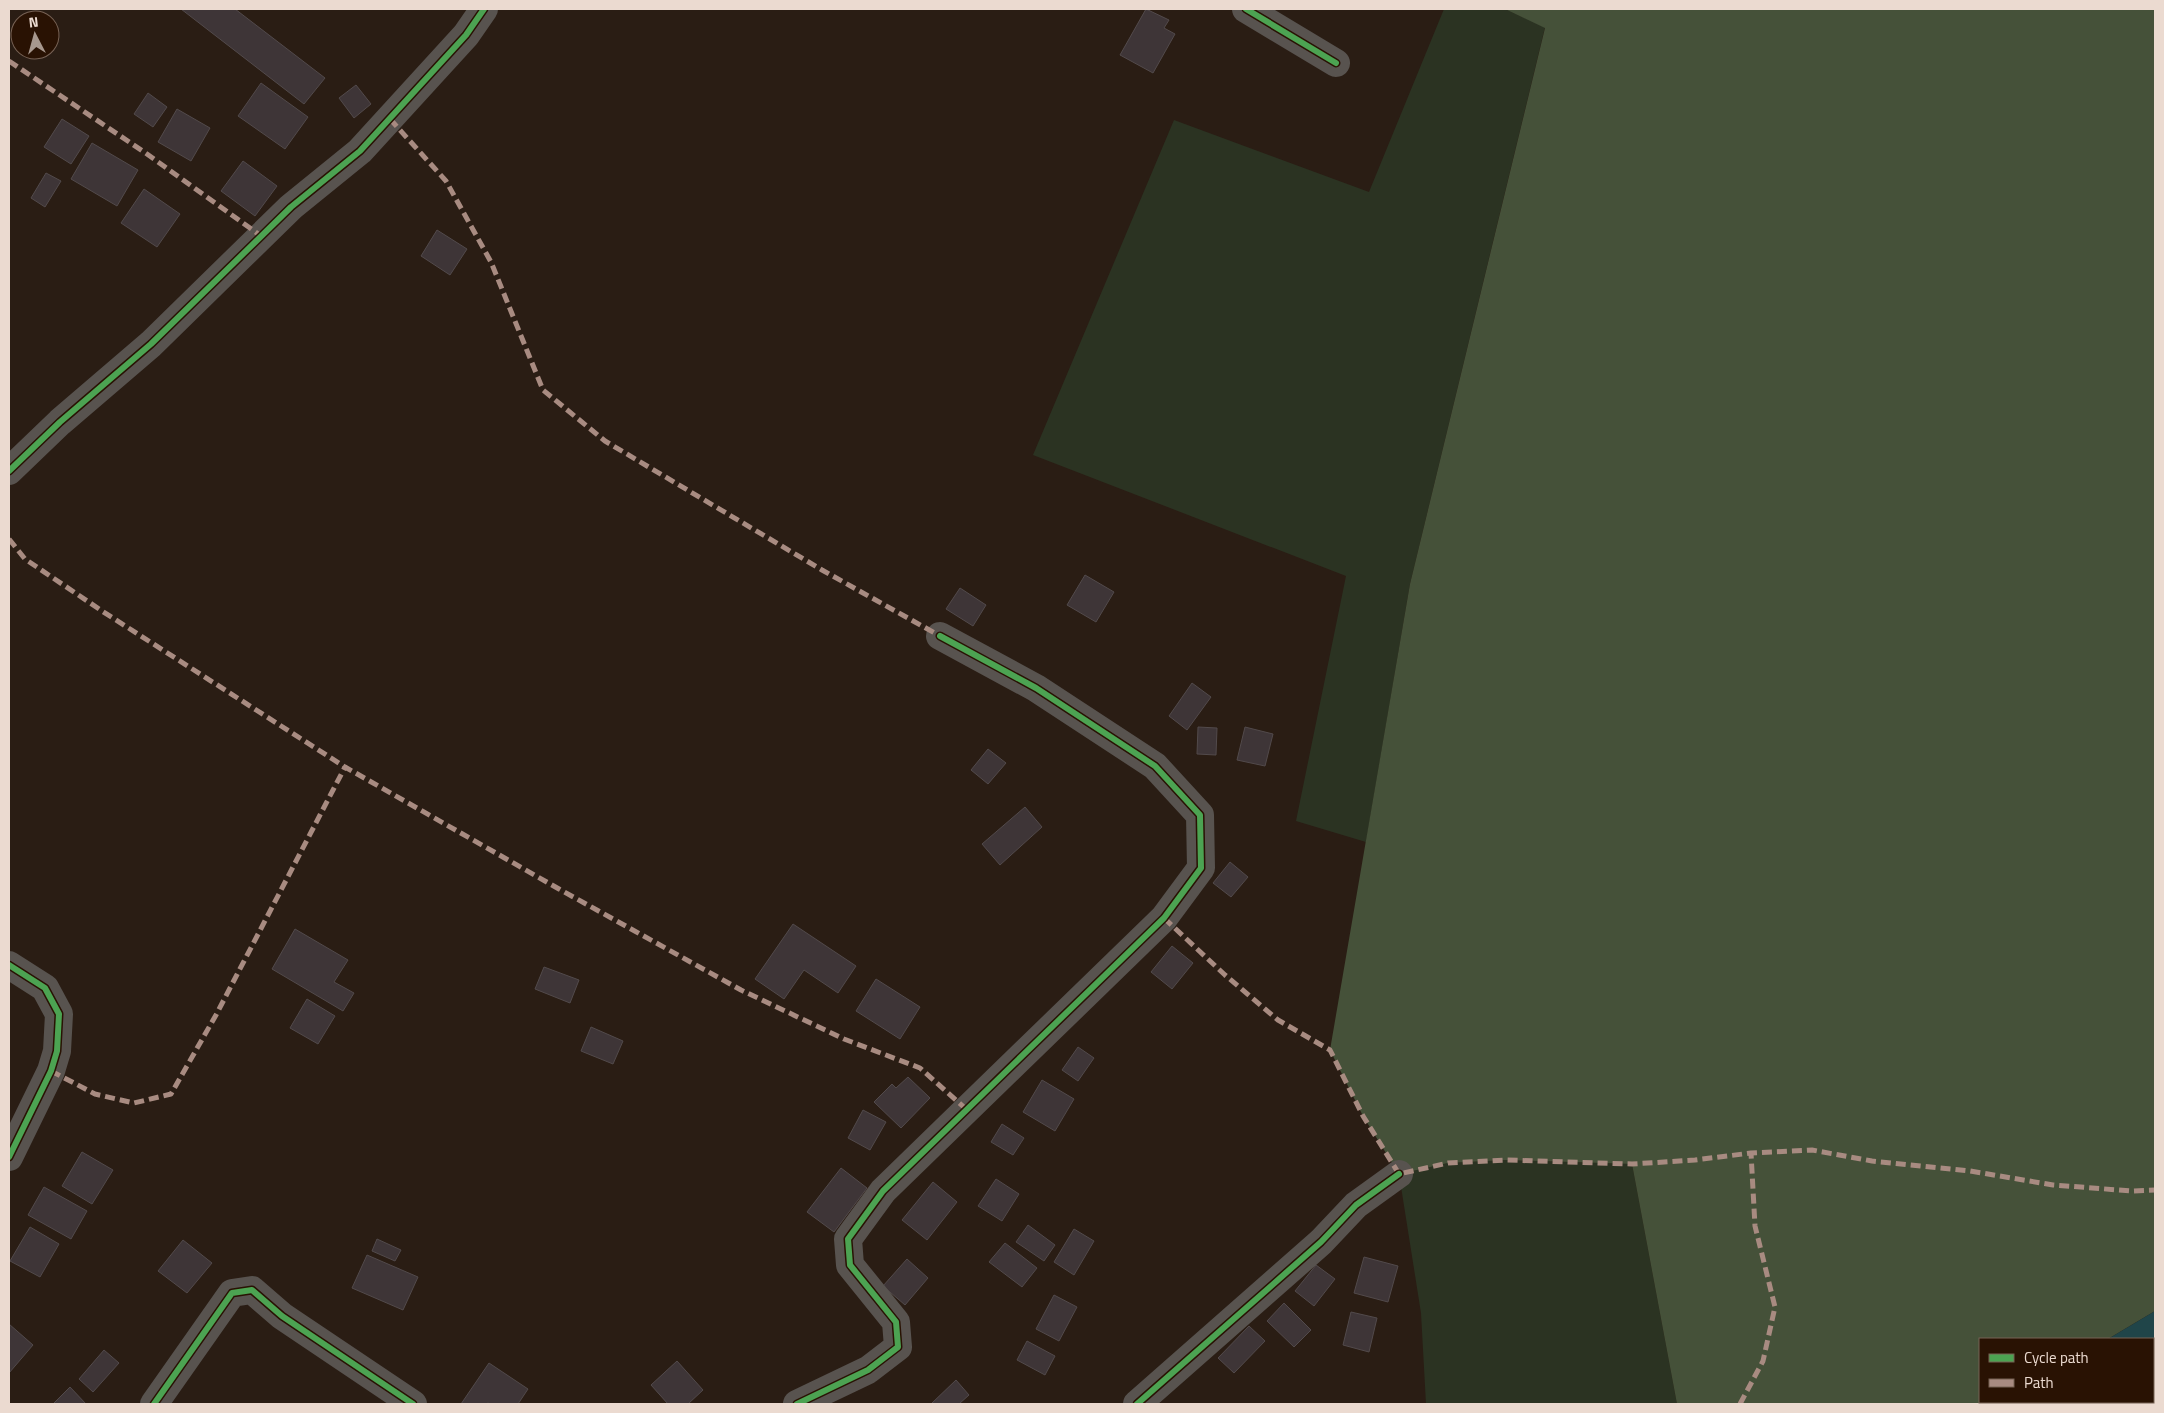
<svg xmlns="http://www.w3.org/2000/svg" width="2164" height="1413" font-family="'Titillium Web',sans-serif">
	<style>
		.green { fill: #2b3322 }
		.forest { fill: #455139 }
		.water { fill: #204549 }
		.building { fill: #3e3537; stroke: #524a4b }
		.lines { fill: none; stroke-linecap: round; stroke-linejoin: round }
		.minor { stroke: #58534f; stroke-width: 28 }
		.quiet { stroke: #a88b81; stroke-width: 5; stroke-dasharray: 10 5; stroke-linecap: butt }
		.cycleway-casing { stroke: #291203; stroke-width: 9 }
		.cycleway { stroke: #4ca352; stroke-width: 6 }
	</style>
	<rect width="100%" height="100%" fill="#2a1d14"/>
	<!-- green -->
	<g class="green">
		<path d="M1444 9H1505L1545 27 1410 584 1366 842 1296 821 1346 576 1033 455 1174 120 1369 192Z"/>
		<path d="M1506 1160 1632 1164 1677 1404H1426L1421 1313 1399 1174 1448 1163Z"/>
		<path d="M2155 1361V1404H2092L2095 1402H2153V1362Z"/>
	</g>
	<!-- forest -->
	<path class="forest" d="M1505 9H2155V1311L2108 1339H1980V1402H2038L2035 1404H1677L1632 1164 1506 1160 1448 1163 1399 1174 1363 1116 1330 1050 1410 584 1545 28Z"/>
	<!-- water -->
	<path class="water" d="M2155 1311V1361L2153 1362V1339H2108Z"/>
	<!-- building -->
	<g class="building">
		<path d="M181 9H235L325 78 304 104Z"/>
		<path d="M1146 9 1169 20 1164 28 1175 34 1153 73 1120 55Z"/>
		<path d="M261 83 308 117 285 149 238 116Z"/>
		<path d="M356 85 371 104 354 118 339 98Z"/>
		<path d="M148 93 167 107 153 127 134 114Z"/>
		<path d="M177 109 210 128 191 161 158 142Z"/>
		<path d="M62 119 89 136 71 164 44 147Z"/>
		<path d="M92 143 138 170 117 206 71 179Z"/>
		<path d="M243 161 277 186 255 216 221 191Z"/>
		<path d="M46 173 61 181 45 207 31 198Z"/>
		<path d="M144 189 180 214 157 247 121 223Z"/>
		<path d="M437 230 467 249 450 275 421 256Z"/>
		<path d="M1085 575 1114 592 1096 622 1067 605Z"/>
		<path d="M960 588 986 605 973 626 946 609Z"/>
		<path d="M1192 683 1211 697 1187 730 1169 716Z"/>
		<path d="M1198 727 1217 728 1216 755 1197 754Z"/>
		<path d="M1245 727 1273 734 1265 766 1237 760Z"/>
		<path d="M988 749 1006 763 988 784 971 770Z"/>
		<path d="M1025 807 1042 827 1000 865 982 844Z"/>
		<path d="M1230 862 1248 877 1231 897 1213 883Z"/>
		<path d="M793 924 856 966 838 993 804 970 784 999 755 979Z"/>
		<path d="M295 929 348 960 334 982 354 993 343 1011 272 969Z"/>
		<path d="M1172 946 1193 963 1172 989 1151 972Z"/>
		<path d="M544 967 579 980 570 1003 535 989Z"/>
		<path d="M876 979 920 1007 900 1039 856 1011Z"/>
		<path d="M307 999 335 1016 318 1044 290 1028Z"/>
		<path d="M591 1027 623 1041 613 1064 581 1051Z"/>
		<path d="M1078 1047 1094 1058 1078 1081 1062 1070Z"/>
		<path d="M908 1077 930 1098 901 1128 874 1102 892 1084 896 1088Z"/>
		<path d="M1042 1080 1074 1099 1055 1131 1023 1112Z"/>
		<path d="M863 1110 886 1122 870 1150 848 1138Z"/>
		<path d="M1002 1124 1024 1138 1013 1155 991 1142Z"/>
		<path d="M82 1152 113 1170 92 1204 62 1186Z"/>
		<path d="M841 1168 867 1188 834 1232 807 1212Z"/>
		<path d="M996 1179 1019 1194 1002 1221 978 1206Z"/>
		<path d="M933 1182 957 1202 927 1240 902 1220Z"/>
		<path d="M44 1187 87 1211 71 1239 28 1215Z"/>
		<path d="M1028 1225 1055 1245 1044 1261 1016 1242Z"/>
		<path d="M30 1227 59 1244 40 1277 10 1261Z"/>
		<path d="M1074 1229 1094 1241 1074 1275 1054 1262Z"/>
		<path d="M377 1239 401 1250 395 1261 372 1251Z"/>
		<path d="M183 1240 212 1263 187 1293 158 1271Z"/>
		<path d="M1005 1243 1037 1268 1022 1287 989 1262Z"/>
		<path d="M367 1255 418 1277 403 1310 352 1288Z"/>
		<path d="M1364 1257 1398 1266 1388 1302 1354 1293Z"/>
		<path d="M907 1259 928 1278 905 1305 883 1286Z"/>
		<path d="M1316 1265 1335 1279 1314 1306 1295 1291Z"/>
		<path d="M1054 1295 1077 1307 1059 1341 1036 1329Z"/>
		<path d="M1284 1303 1311 1330 1294 1347 1267 1321Z"/>
		<path d="M1351 1312 1377 1318 1369 1352 1343 1345Z"/>
		<path d="M9 1324 33 1345 9 1373Z"/>
		<path d="M1249 1326 1265 1341 1234 1373 1218 1358Z"/>
		<path d="M1027 1341 1055 1356 1045 1375 1017 1360Z"/>
		<path d="M104 1350 119 1363 93 1392 79 1379Z"/>
		<path d="M677 1361 703 1390 688 1404H668L651 1385Z"/>
		<path d="M489 1363 528 1389 518 1404H490L488 1403 486 1404H461Z"/>
		<path d="M956 1380 969 1395 959 1404H931Z"/>
		<path d="M70 1387 86 1404H53Z"/>
	</g>
	<g class="lines">
		<!-- minor -->
		<g class="minor">
			<path d="M1246 9 1336 63"/>
			<path d="M9 471 60 422 151 344 291 207 360 151 466 35 484 9"/>
			<path d="M9 965 45 988 59 1014 57 1051 51 1071 9 1157"/>
			<path d="M154 1404 232 1293 252 1290 282 1316 413 1404"/>
			<path d="M797 1404 868 1370 898 1347 896 1322 850 1265 848 1239 883 1191 1164 918 1201 868 1200 815 1155 766 1036 688 940 636"/>
			<path d="M1137 1404 1321 1242 1356 1205 1399 1174"/>
		</g>
		<!-- quiet -->
		<g class="quiet">
			<path d="M9 61 147 154 261 236"/>
			<path d="M390 119 446 181 491 262 543 390 605 441 822 570 940 636"/>
			<path d="M9 539 25 559 102 611 345 767 559 889 741 990 844 1039 920 1068 966 1109"/>
			<path d="M1164 918 1225 975 1278 1020 1330 1050 1363 1116 1399 1174 1448 1163 1506 1160 1632 1164 1695 1160 1751 1153 1812 1150 1872 1161 1970 1171 2053 1185 2132 1191 2155 1190"/>
			<path d="M51 1071 95 1094 134 1103 171 1094 216 1015 345 767"/>
			<path d="M1740 1404 1763 1361 1775 1307 1755 1226 1751 1153"/>
		</g>
		<defs>
			<g id="cycleway">
				<path d="M1246 9 1336 63"/>
				<path d="M9 471 60 422 151 344 291 207 360 151 466 35 484 9"/>
				<path d="M9 965 45 988 59 1014 57 1051 51 1071 9 1157"/>
				<path d="M154 1404 232 1293 252 1290 282 1316 413 1404"/>
				<path d="M797 1404 868 1370 898 1347 896 1322 850 1265 848 1239 883 1191 1164 918 1201 868 1200 815 1155 766 1036 688 940 636"/>
				<path d="M1137 1404 1321 1242 1356 1205 1399 1174"/>
			</g>
		</defs>
		<!-- cycleway casing -->
		<use href="#cycleway" class="cycleway-casing"/>
		<!-- cycleway -->
		<use href="#cycleway" class="cycleway"/>
	</g>
	<!-- border -->
	<rect width="2164" height="1413" fill="none" stroke="#ebdad0" stroke-width="20"/>
	<!-- legend -->
	<rect x="1979" y="1338" width="175" height="65" fill="#291203" stroke="#776255"/>
	<rect x="1989" y="1354" width="25" height="8" fill="#4ca352" stroke="#776255"/>
	<text x="2024" y="1363" font-size="15" fill="#ebdad0">Cycle path</text>
	<rect x="1989" y="1379" width="25" height="8" fill="#a88b81" stroke="#776255"/>
	<text x="2024" y="1388" font-size="15" fill="#ebdad0">Path</text>
	<!-- north arrow -->
	<g transform="translate(35 35) rotate(354)"><circle r="24" fill="#291203" stroke="#776255"/>
	<path d="M0-4L9 19L0 12L-9 19Z" fill="#a7988e"/>
	<text y="-8" font-size="14" font-weight="bold" text-anchor="middle" fill="#ebdad0">N</text>
	</g>
</svg>
